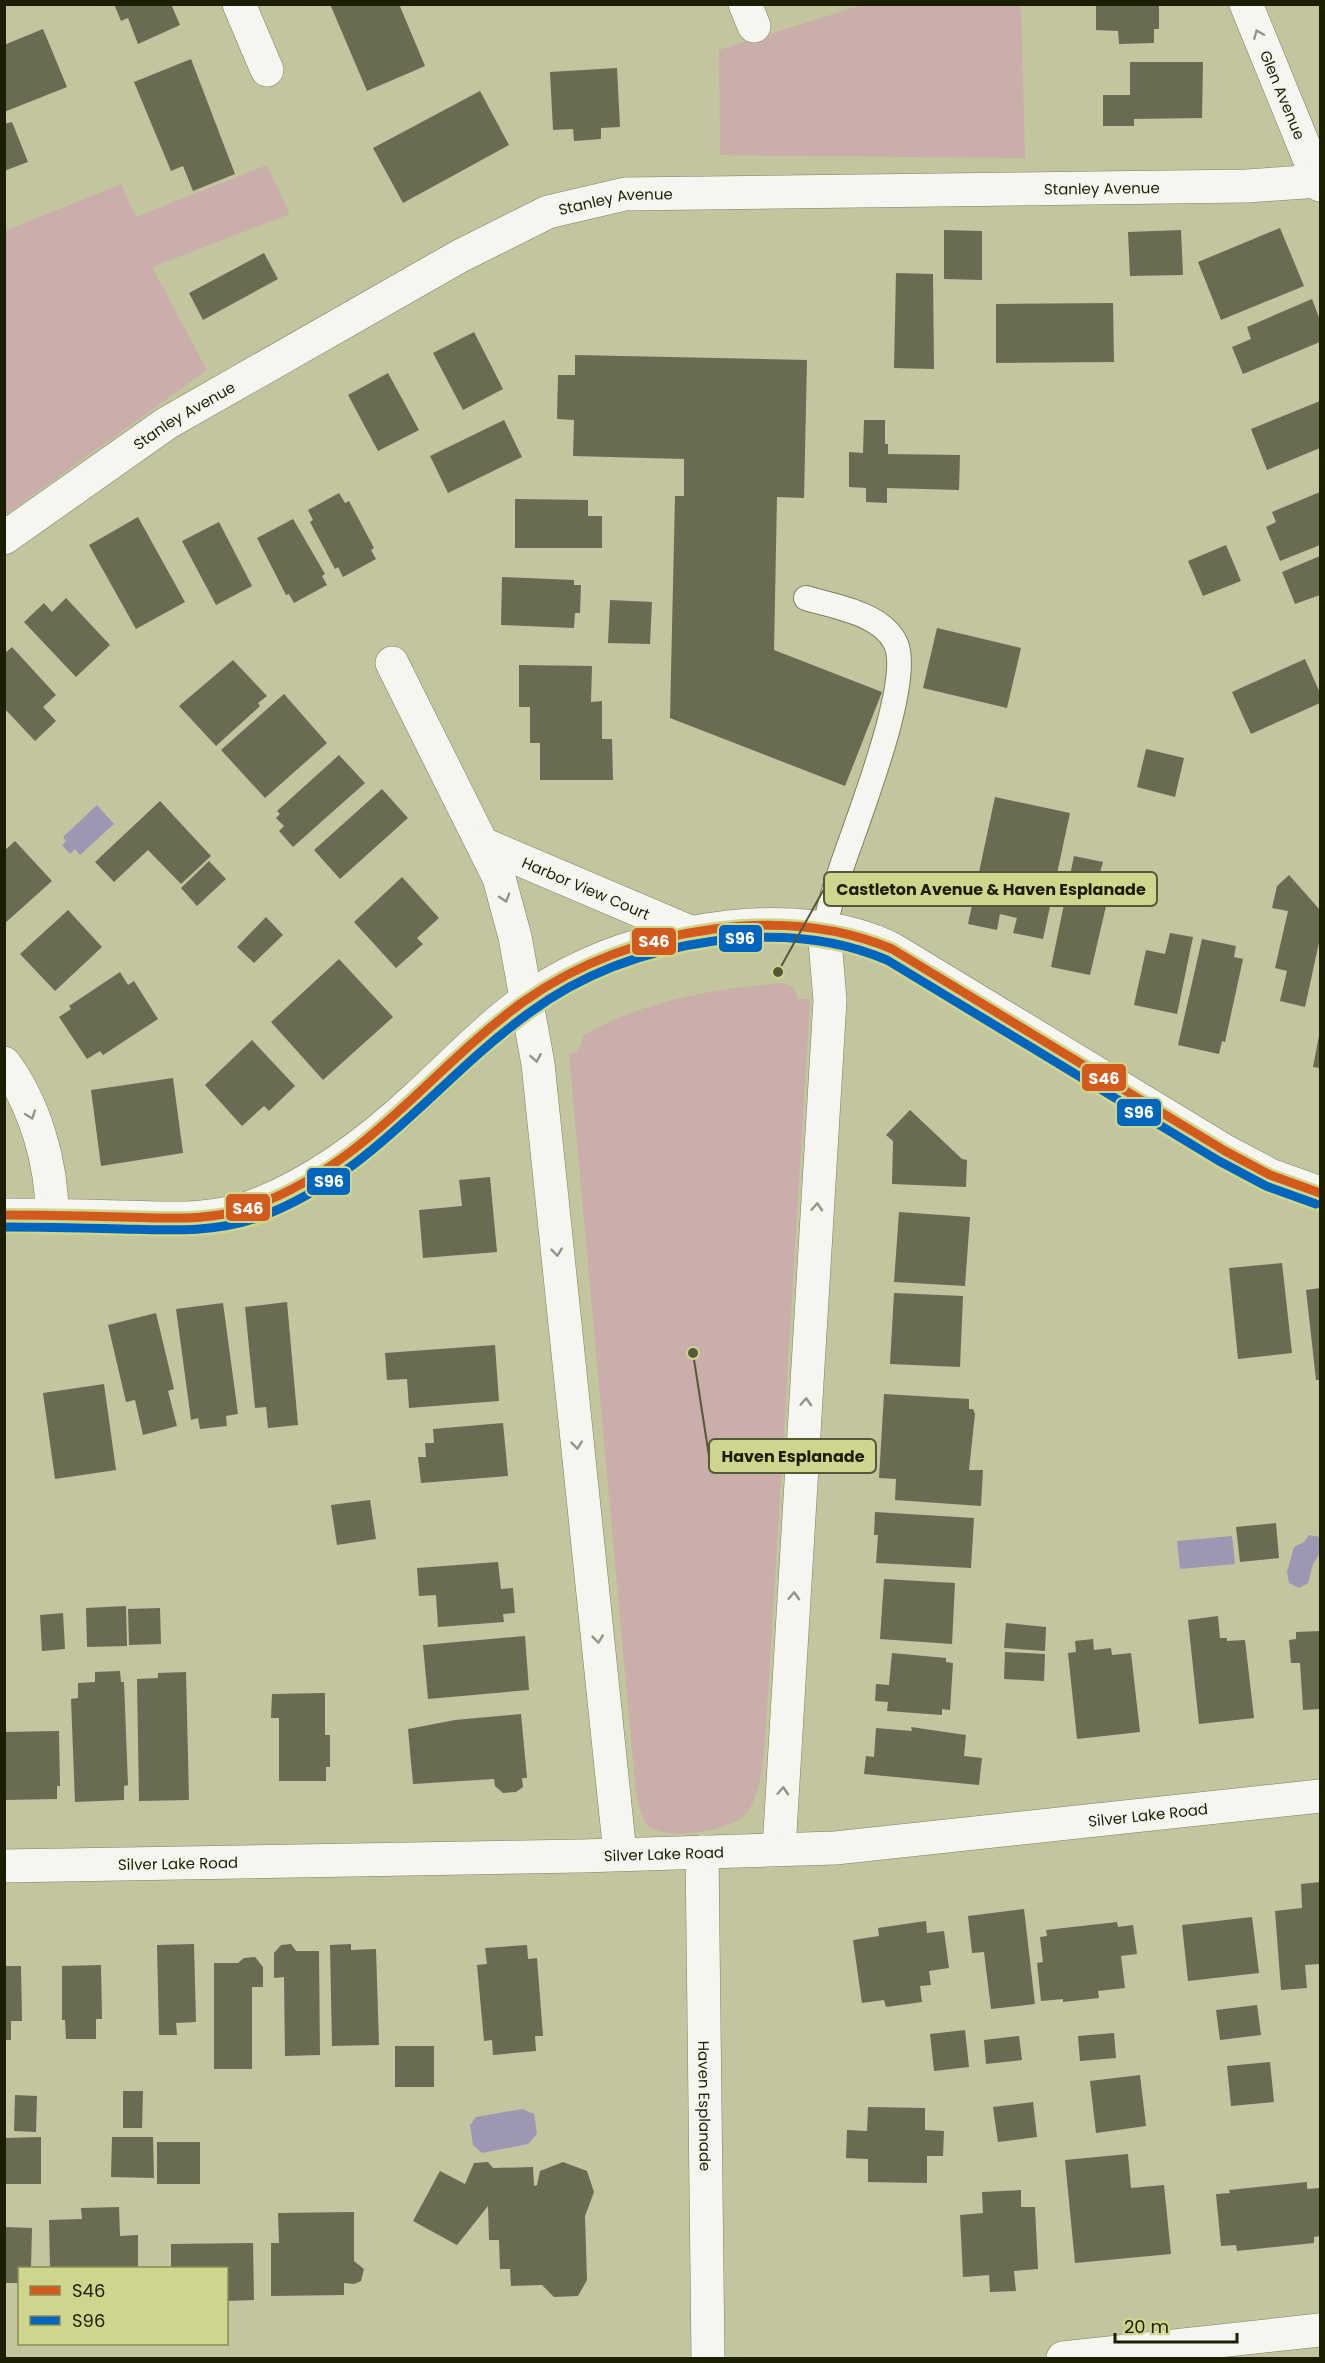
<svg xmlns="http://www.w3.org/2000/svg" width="1325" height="2363" font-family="Poppins,sans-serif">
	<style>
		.green { fill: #caaea9 }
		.water { fill: #9d97b4 }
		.building { fill: #6a6b53 }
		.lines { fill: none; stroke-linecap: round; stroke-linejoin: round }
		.service-casing { stroke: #7e8060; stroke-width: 26 }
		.minor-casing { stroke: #7e8060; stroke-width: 34 }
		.tertiary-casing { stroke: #7e8060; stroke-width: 34 }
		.service { stroke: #f6f6f0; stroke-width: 24 }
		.minor { stroke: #f6f6f0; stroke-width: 33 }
		.tertiary { stroke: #f6f6f0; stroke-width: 33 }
		.bus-1-casing { stroke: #d0d58e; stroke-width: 14 }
		.bus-2-casing { stroke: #d0d58e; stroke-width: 14 }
		.bus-1 { stroke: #d25a1d; stroke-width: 9 }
		.bus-2 { stroke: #0065bd; stroke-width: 9 }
		.oneway { stroke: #949585 }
		.labels { text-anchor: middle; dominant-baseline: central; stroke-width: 6; stroke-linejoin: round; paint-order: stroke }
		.street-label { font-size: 15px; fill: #1c1e02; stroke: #d0d58e }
		.leader { fill: none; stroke: #565839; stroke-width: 2 }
		.callout-dot { fill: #565839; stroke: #d0d58e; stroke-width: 2 }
		.callout { fill: #d0d58e; stroke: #565839; stroke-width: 2 }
		.callout-label { font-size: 16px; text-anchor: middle; font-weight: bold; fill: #1c1e02 }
		.line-badge { stroke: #d0d58e; stroke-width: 2 }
		.badge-label { font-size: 16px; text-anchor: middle; font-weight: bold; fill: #fff }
	</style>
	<rect width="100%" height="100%" fill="#c2c59e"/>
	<!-- green -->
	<g class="green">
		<path d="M862 5H1021L1025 158 720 155 719 50Z"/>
		<path d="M267 165 290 214 152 267 207 370 5 515V231L121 184 136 217Z"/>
		<path d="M783 983 795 988 798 999H810L768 1693C765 1727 766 1781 749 1810 737 1831 669 1841 650 1827 641 1820 639 1805 636 1794L569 1054 578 1052 584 1035C645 1000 714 989 783 983Z"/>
	</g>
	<!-- water -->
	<g class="water">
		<path d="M97 805 114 824 80 855 75 849 70 854 62 845 66 841 63 837Z"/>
		<path d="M1309 1535 1320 1537V1553L1313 1564 1308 1583 1299 1588 1289 1583 1287 1572 1294 1547 1304 1542Z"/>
		<path d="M1232 1536 1235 1564 1180 1569 1177 1541Z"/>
		<path d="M522 2109 534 2114 537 2134 528 2144 482 2153 473 2145 470 2125 476 2117Z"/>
	</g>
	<!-- building -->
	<g class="building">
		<path d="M114 4H171L180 25 138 44 128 18 121 21Z"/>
		<path d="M330 4H399L425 66 367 91Z"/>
		<path d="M1096 4H1159V29H1154V43L1119 44 1118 31 1096 30Z"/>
		<path d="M43 29 67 87 4 112V45Z"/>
		<path d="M191 59 235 174 193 191 183 166 171 171 134 82Z"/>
		<path d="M1130 62H1203L1202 118 1134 119V126H1103V95H1130Z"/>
		<path d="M617 68 620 127 601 128V139L574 141 573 129 553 130 550 72Z"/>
		<path d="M480 91 509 145 403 203 373 148Z"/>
		<path d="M12 122 28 162 4 171V124Z"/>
		<path d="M1280 228 1304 286 1221 320 1198 262Z"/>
		<path d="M944 230 982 231V280L944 279Z"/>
		<path d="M1181 230 1183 275 1130 276 1128 232Z"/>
		<path d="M264 253 278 279 203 320 189 293Z"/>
		<path d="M896 273 933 274 934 369 894 368Z"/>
		<path d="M1312 299 1320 320V342L1243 374 1232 347 1251 339 1247 327Z"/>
		<path d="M1113 303 1114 362 996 363V304Z"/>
		<path d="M474 332 503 389 463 410 433 353Z"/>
		<path d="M575 355 807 360 804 498 777 497 774 650 882 692 845 786 670 718 675 496H684V459L573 456 574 420 557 419 558 375H575Z"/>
		<path d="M388 373 419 430 378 451 348 395Z"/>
		<path d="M1320 401V448L1267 470 1251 429Z"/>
		<path d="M504 420 522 457 448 493 430 456Z"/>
		<path d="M864 420H885V444H888V454L960 455 959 490 887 488V503L866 502V488L849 487V452L863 453Z"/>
		<path d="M1320 492V545L1280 561 1266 527 1276 522 1272 512Z"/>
		<path d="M339 493 345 503 349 501 374 548 371 550 376 559 343 577 338 567 335 569 310 522 313 520 308 510Z"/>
		<path d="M515 499 588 500V516H602V548H515Z"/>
		<path d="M138 517 185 602 136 629 89 545Z"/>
		<path d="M293 519 325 574 322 576 327 585 294 603 289 594 286 595 257 538Z"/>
		<path d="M219 522 252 586 216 605 182 541Z"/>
		<path d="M1226 545 1241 581 1203 596 1188 561Z"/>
		<path d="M1320 556V595L1295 604 1282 572Z"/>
		<path d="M502 577 574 580V585H581L580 613H575L574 628 501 625Z"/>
		<path d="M66 598 110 645 76 677 24 622 44 603 52 612Z"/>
		<path d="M610 600 652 602 650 644 608 643Z"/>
		<path d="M937 628 1021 648 1007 708 923 688Z"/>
		<path d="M12 647 56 695 43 707 56 721 35 741 4 708V654Z"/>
		<path d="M1305 659 1320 693V703L1251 734 1232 692Z"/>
		<path d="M233 660 267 696 258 703 260 706 216 746 179 706Z"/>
		<path d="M519 665 592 666 591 702 602 701V739H612L613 780H540V743H530V707H519Z"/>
		<path d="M284 694 327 743 265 798 221 750Z"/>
		<path d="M1146 749 1184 758 1175 797 1137 787Z"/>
		<path d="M339 755 365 783 293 847 279 831 284 826 276 818 280 814 277 811Z"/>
		<path d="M382 789 408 818 340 879 314 850Z"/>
		<path d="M995 797 1070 813 1043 939 1013 933 1017 918 1000 914 997 930 968 924Z"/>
		<path d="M160 801 211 856 181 884 148 850 114 882 95 862Z"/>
		<path d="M15 841 52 881 4 924V851Z"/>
		<path d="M1074 856 1103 862 1100 873 1113 876 1090 975 1051 967Z"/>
		<path d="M209 861 226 879 197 906 181 888Z"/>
		<path d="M1289 875 1320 910V938L1305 1007 1280 1001 1287 971 1275 968 1288 911 1272 908 1277 886Z"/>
		<path d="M402 877 439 918 417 938 423 944 396 968 354 922Z"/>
		<path d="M68 910 102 947 55 991 20 954Z"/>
		<path d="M266 917 283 935 254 963 237 947Z"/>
		<path d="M1170 933 1193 937 1177 1014 1134 1005 1146 950 1165 954Z"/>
		<path d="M1202 939 1236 946 1234 957 1243 959 1225 1042 1222 1041 1219 1054 1178 1045Z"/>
		<path d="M339 959 393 1017 323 1080 271 1022Z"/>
		<path d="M120 972 128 985 134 981 158 1019 103 1055 100 1051 87 1059 59 1017 71 1009 69 1006Z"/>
		<path d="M1319 1036H1320V1068L1313 1067Z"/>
		<path d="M252 1040 295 1086 269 1111 264 1106 242 1126 205 1085Z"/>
		<path d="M173 1078 183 1153 101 1166 91 1090Z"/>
		<path d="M910 1110 962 1159 967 1160 966 1187 892 1184 893 1141 886 1135Z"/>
		<path d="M490 1177 497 1252 423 1258 419 1210 462 1206 459 1180Z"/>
		<path d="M899 1212 970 1217 965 1286 894 1282Z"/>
		<path d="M1282 1263 1292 1353 1238 1359 1229 1268Z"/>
		<path d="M1320 1288V1380H1316L1306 1290Z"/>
		<path d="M894 1293 963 1296 960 1367 890 1364Z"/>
		<path d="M287 1302 298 1425 268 1428 266 1407 255 1408 245 1307Z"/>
		<path d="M223 1303 238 1414 226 1416 227 1426 200 1429 198 1418 191 1420 176 1309Z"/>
		<path d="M156 1313 174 1389 168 1391 177 1426 143 1435 135 1400 126 1402 108 1325Z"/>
		<path d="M495 1345 499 1401 409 1408 407 1379 387 1380 385 1353Z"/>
		<path d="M104 1384 116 1470 55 1479 43 1393Z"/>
		<path d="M884 1394 969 1399V1409H973L975 1414 969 1470H983L981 1506 895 1500 896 1479 879 1478Z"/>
		<path d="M503 1423 508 1476 421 1483 418 1457H426L425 1443H434L433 1429Z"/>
		<path d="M370 1500 376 1539 337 1545 331 1505Z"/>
		<path d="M875 1512 974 1518 971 1568 876 1563 878 1535H874Z"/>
		<path d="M1276 1523 1279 1558 1240 1562 1236 1527Z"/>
		<path d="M498 1562 501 1589 513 1588 515 1613 503 1614 504 1622 438 1627 436 1595 419 1596 417 1568Z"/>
		<path d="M884 1579 955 1583 952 1644 880 1639Z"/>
		<path d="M126 1606 127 1646 87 1647 86 1608Z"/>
		<path d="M160 1608 161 1644 129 1645 128 1609Z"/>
		<path d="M63 1613 65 1649 42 1651 40 1615Z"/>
		<path d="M1218 1616 1220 1638H1227V1641L1245 1640 1254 1718 1199 1724 1188 1620Z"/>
		<path d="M1006 1623 1046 1627 1045 1651 1004 1648Z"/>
		<path d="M1320 1631V1709L1303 1710 1300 1663H1291L1289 1640 1296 1639V1632Z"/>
		<path d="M525 1636 529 1690 428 1699 423 1645Z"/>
		<path d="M1093 1639 1094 1650 1111 1648 1112 1655 1131 1653 1140 1732 1077 1739 1068 1653 1076 1652 1075 1641Z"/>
		<path d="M1005 1652 1045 1654 1044 1681 1004 1679Z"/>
		<path d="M892 1653 946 1658V1662L953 1663 950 1710 942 1709V1715L887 1711 888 1702 875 1701 876 1684 889 1685Z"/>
		<path d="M120 1671 121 1682H124L128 1785 124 1786V1800L75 1802 71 1699 78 1698V1683L95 1682V1672Z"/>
		<path d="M186 1672 189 1800 139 1801 137 1679 158 1678V1673Z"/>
		<path d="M325 1693V1735H330V1767H326V1781H279V1718H271L272 1694Z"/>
		<path d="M521 1714 527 1778H522L523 1787 516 1792 503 1793 495 1786 494 1779 413 1784 408 1729 455 1720Z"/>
		<path d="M911 1727 966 1735 964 1756 982 1758 979 1785 864 1774 866 1756 874 1757 876 1728 912 1731Z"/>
		<path d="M59 1731 60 1786H57V1799L5 1800 4 1732Z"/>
		<path d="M1320 1882V1964L1305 1965 1307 1988 1281 1990 1275 1911 1302 1908 1301 1884Z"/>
		<path d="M1024 1909 1035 2004 991 2009 984 1952 972 1953 968 1916Z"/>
		<path d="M1252 1917 1259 1973 1188 1981 1182 1925Z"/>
		<path d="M926 1921 927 1933 944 1931 949 1968 929 1971 931 1985 920 1986 922 2002 886 2007 884 2000 862 2003 853 1940 879 1936 878 1928Z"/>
		<path d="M1117 1922 1118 1927 1133 1925 1137 1954 1121 1956 1125 1988 1098 1991 1099 1998 1063 2002V1999L1041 2001 1037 1963 1043 1962 1040 1937 1047 1936 1046 1930Z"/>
		<path d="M194 1944 196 2022 176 2023 177 2035H159L157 1945Z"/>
		<path d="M291 1944 296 1951H319L320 2055 285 2056 284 1977 274 1978V1953L281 1945Z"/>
		<path d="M351 1944V1950L376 1949 379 2045 332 2046 330 1945Z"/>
		<path d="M527 1945 528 1959 537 1958 543 2036H535L536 2051 493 2055 492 2040 484 2041 477 1965 487 1964 485 1948Z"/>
		<path d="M255 1957 263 1967V1987H252V2069H214V1963H238L244 1958Z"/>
		<path d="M101 1965 102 2019H96V2039H66L65 2020H62V1966Z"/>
		<path d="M4 1966H21L22 2021H11V2040H4Z"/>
		<path d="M1257 2005 1261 2035 1220 2040 1216 2010Z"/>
		<path d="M965 2030 969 2067 934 2071 930 2034Z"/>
		<path d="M1114 2033 1116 2058 1080 2061 1078 2036Z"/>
		<path d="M1019 2036 1022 2060 986 2064 984 2040Z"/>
		<rect x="395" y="2046" width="39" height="41"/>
		<path d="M1270 2062 1274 2102 1231 2106 1227 2066Z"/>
		<path d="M1140 2075 1146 2126 1096 2133 1090 2081Z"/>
		<path d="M123 2091H143L142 2128H123Z"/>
		<path d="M15 2095 37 2096 36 2132 14 2131Z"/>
		<path d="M1033 2102 1037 2137 998 2142 993 2107Z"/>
		<path d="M868 2107 925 2108V2130L944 2131 943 2156H927V2183L868 2182V2159L846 2158 847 2130 867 2131Z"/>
		<path d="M41 2137V2184H4V2138Z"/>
		<path d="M112 2137H153L154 2178 111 2177Z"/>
		<rect x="157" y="2142" width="43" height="42"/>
		<path d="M1128 2154 1131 2188 1164 2185 1171 2254 1075 2263 1065 2160Z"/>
		<path d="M488 2162 493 2168 533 2167 534 2186 537 2185 540 2171 563 2162 587 2171 594 2192 585 2216 587 2280 578 2296 554 2297 542 2285 511 2286 510 2269H500L499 2240H489L488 2206 457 2245 413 2221 440 2171 465 2184 474 2163Z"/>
		<path d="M1307 2182V2189L1320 2188V2236L1314 2237V2243L1237 2251 1236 2245 1221 2246 1216 2194 1230 2193 1229 2190Z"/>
		<path d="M1021 2190V2207H1035L1038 2269 1014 2271 1016 2291 990 2292 989 2275 963 2277 960 2215 983 2213 982 2192Z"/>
		<path d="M119 2207 120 2236 138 2235V2268H50L49 2220 82 2219 81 2208Z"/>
		<path d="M354 2212V2261L364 2269 361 2281 354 2284 344 2283V2295L271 2296V2243H279L278 2213Z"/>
		<path d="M4 2227 32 2228 31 2268H20V2283H4Z"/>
		<path d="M253 2243 254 2300 226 2301V2268H171V2244Z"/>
	</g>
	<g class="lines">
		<defs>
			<path id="service" d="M806 598C835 607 882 613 896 644 913 684 854 828 840 872 833 891 829 910 824 929"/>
			<g id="minor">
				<path d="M239 4 267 70"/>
				<path d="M745 4 754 26"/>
				<path id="s1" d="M1246 4 1320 185"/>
				<path id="s2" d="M4 538 167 423 460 256 548 212 625 194 1247 186 1319 181"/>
				<path d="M392 663 499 878 515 937 538 1064 620 1854"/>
				<path id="s3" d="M483 844 690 932"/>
				<path d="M4 1063C35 1104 52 1164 52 1215"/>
				<path d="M779 1849 830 1000 824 929"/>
				<path id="s4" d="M702 1852 708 2358"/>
				<path id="s5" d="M4 1866 582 1856 835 1848 1320 1796"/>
				<path d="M1063 2358 1320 2330"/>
			</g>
			<path id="tertiary" d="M4 1215C44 1215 83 1216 123 1217 166 1218 212 1222 254 1206 314 1183 370 1141 417 1097 452 1065 485 1030 523 1002 582 959 656 935 729 927 782 921 843 925 892 949L1225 1151 1270 1175 1320 1193"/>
		</defs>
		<!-- service casing -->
		<use href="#service" class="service-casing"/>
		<!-- minor casing -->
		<use href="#minor" class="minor-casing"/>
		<!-- tertiary casing -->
		<use href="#tertiary" class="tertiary-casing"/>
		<!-- service -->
		<use href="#service" class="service"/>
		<!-- minor -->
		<use href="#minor" class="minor"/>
		<!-- tertiary -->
		<use href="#tertiary" class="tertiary"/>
		<defs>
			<path id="bus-1" d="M4 1215C44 1215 83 1216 123 1217 166 1218 212 1222 254 1206 369 1163 429 1070 523 1002 579 962 646 938 714 929 775 921 835 925 892 949L1225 1151 1270 1175 1320 1193"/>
			<path id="bus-2" d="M4 1227C44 1227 83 1228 122 1229 167 1230 214 1233 257 1218 372 1176 435 1081 529 1013 583 973 648 950 714 941 773 933 831 936 887 960L1219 1161 1266 1186 1316 1204"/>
		</defs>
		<!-- bus-1 casing -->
		<use href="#bus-1" class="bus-1-casing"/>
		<!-- bus-2 casing -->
		<use href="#bus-2" class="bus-2-casing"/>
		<!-- bus-1 -->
		<use href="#bus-1" class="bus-1"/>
		<!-- bus-2 -->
		<use href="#bus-2" class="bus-2"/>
	</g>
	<!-- one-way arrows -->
	<defs><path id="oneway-chevron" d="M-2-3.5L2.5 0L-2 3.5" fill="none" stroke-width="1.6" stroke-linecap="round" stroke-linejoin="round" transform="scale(1.5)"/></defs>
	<g class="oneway">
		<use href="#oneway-chevron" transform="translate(1258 34) rotate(-112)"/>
		<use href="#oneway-chevron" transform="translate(505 898) rotate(73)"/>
		<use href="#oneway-chevron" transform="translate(536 1058) rotate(80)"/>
		<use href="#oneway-chevron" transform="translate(31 1115) rotate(70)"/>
		<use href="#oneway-chevron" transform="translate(817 1207) rotate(-87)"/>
		<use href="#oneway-chevron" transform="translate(557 1252) rotate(84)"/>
		<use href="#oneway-chevron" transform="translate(806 1402) rotate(-87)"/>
		<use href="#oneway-chevron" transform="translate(577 1445) rotate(84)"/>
		<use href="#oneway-chevron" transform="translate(794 1596) rotate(-87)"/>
		<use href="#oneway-chevron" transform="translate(598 1639) rotate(84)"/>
		<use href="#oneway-chevron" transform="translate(783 1791) rotate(-87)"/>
	</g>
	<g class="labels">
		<!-- street labels -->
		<g class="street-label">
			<text stroke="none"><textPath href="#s1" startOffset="98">Glen Avenue</textPath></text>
			<text stroke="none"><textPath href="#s2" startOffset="1191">Stanley Avenue</textPath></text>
			<text stroke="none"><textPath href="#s2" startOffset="704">Stanley Avenue</textPath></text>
			<text stroke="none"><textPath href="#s2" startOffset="218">Stanley Avenue</textPath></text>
			<text stroke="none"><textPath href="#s3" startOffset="112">Harbor View Court</textPath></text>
			<text stroke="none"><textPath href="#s5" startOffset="1146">Silver Lake Road</textPath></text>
			<text stroke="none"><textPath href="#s5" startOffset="660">Silver Lake Road</textPath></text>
			<text stroke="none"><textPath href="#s5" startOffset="174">Silver Lake Road</textPath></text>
			<text stroke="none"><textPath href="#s4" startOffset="254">Haven Esplanade</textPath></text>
		</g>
	</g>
	<!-- callouts -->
	<path class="leader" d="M778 972L824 889M693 1353L709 1456"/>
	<g class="callout-dot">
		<circle cx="778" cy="972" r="6"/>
		<circle cx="693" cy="1353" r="6"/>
	</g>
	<g class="callout">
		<rect x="824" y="872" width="333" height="34" rx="6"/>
		<rect x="709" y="1439" width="167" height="34" rx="6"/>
	</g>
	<g class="callout-label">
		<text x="991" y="895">Castleton Avenue &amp; Haven Esplanade</text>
		<text x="793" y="1462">Haven Esplanade</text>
	</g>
	<g class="line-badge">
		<rect x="718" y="924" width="45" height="29" rx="6" fill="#0065bd"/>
		<rect x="631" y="927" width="46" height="29" rx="6" fill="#d25a1d"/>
		<rect x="1081" y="1063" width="46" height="29" rx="6" fill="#d25a1d"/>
		<rect x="1116" y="1098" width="46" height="29" rx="6" fill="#0065bd"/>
		<rect x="306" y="1167" width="45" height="29" rx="6" fill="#0065bd"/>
		<rect x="225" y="1193" width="46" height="29" rx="6" fill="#d25a1d"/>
	</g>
	<g class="badge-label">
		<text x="740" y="944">S96</text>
		<text x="654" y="947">S46</text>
		<text x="1104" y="1084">S46</text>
		<text x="1139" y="1118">S96</text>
		<text x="329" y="1187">S96</text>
		<text x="248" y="1214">S46</text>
	</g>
	<!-- border -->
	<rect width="1325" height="2363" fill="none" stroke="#1c1e02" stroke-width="12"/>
	<!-- legend -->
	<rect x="18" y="2267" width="210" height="78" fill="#d0d58e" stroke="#888c56" stroke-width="1.5"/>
	<rect x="30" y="2286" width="30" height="9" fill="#d25a1d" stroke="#888c56" stroke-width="1.5"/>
	<text x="72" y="2297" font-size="18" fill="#1c1e02">S46</text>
	<rect x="30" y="2316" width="30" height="9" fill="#0065bd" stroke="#888c56" stroke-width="1.5"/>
	<text x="72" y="2327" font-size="18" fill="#1c1e02">S96</text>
	<!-- scale -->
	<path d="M1115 2333v9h122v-9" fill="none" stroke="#1c1e02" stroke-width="3"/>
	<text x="1124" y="2333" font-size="18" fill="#1c1e02" stroke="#d0d58e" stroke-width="4.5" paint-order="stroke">20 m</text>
</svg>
